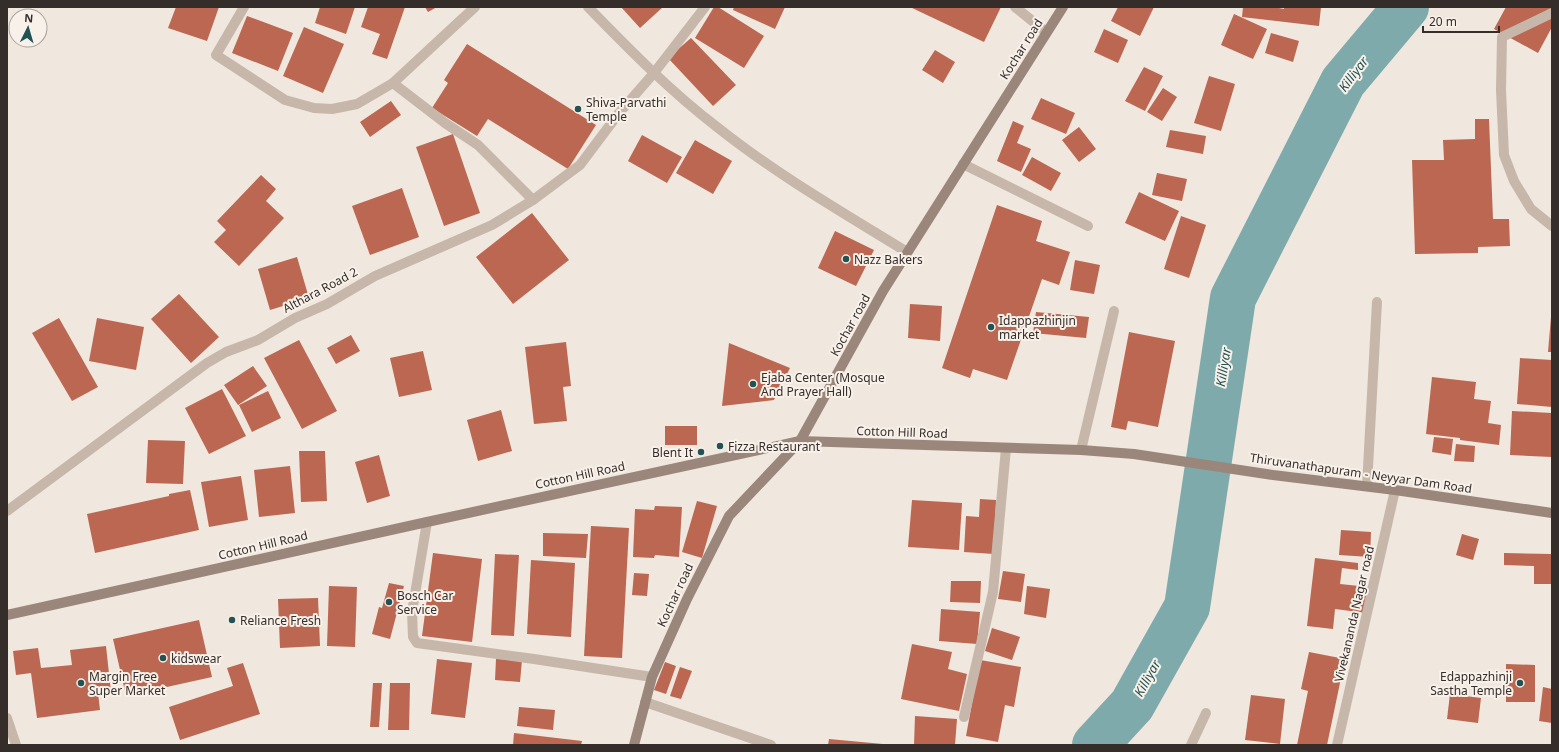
<svg xmlns="http://www.w3.org/2000/svg" width="1559" height="752" font-family="'Noto Sans',sans-serif">
	<style>
		.lines { fill: none; stroke-linecap: round; stroke-linejoin: round }
		.river { stroke: #7faaab; stroke-width: 46 }
		.building { fill: #bb6751 }
		.lane { stroke: #c7b7aa; stroke-width: 10 }
		.street { stroke: #c7b7aa; stroke-width: 10 }
		.secondary { stroke: #9b867c; stroke-width: 10 }
		.poi-dot { fill: #225253; stroke: #f8f1ea; stroke-width: 1.5 }
		.labels { text-anchor: middle; dominant-baseline: central; stroke-width: 4; stroke-linejoin: round; paint-order: stroke }
		.street-label { font-size: 12px; fill: #352d29; stroke: #f8f1ea }
		.poi-label { font-size: 12px; fill: #352d29; stroke: #f8f1ea; text-anchor: start }
		.water-label { font-size: 13px; font-style: italic; fill: #225253; stroke: #f8f1ea }
	</style>
	<rect width="100%" height="100%" fill="#f0e7de"/>
	<g class="lines">
		<!-- river -->
		<path class="river" d="M1095 745 1132 705 1187 607 1233 298 1343 82 1406 7"/>
	</g>
	<!-- building -->
	<g class="building">
		<path d="M176 7H219L207 41 168 28Z"/>
		<path d="M320 7H355L346 34 315 23Z"/>
		<path d="M368 7H405L387 59 372 54 380 34 361 27Z"/>
		<path d="M425 7H437L428 12Z"/>
		<path d="M621 7H663L640 28Z"/>
		<path d="M714 7H718L764 36 744 68 695 38Z"/>
		<path d="M734 7H785L775 29 733 10Z"/>
		<path d="M910 7H1001L984 42Z"/>
		<path d="M1118 7H1154L1140 36 1111 21Z"/>
		<path d="M1243 7H1274L1284 9V7H1321L1319 26 1242 17Z"/>
		<path d="M1506 7H1552V27L1538 53 1494 29Z"/>
		<path d="M1234 14 1267 29 1253 59 1221 45Z"/>
		<path d="M247 16 293 33 278 71 232 53Z"/>
		<path d="M304 27 344 44 323 93 283 76Z"/>
		<path d="M1104 29 1128 40 1118 63 1094 52Z"/>
		<path d="M1271 33 1299 41 1293 62 1265 53Z"/>
		<path d="M691 38 736 85 713 106 668 58Z"/>
		<path d="M467 44 596 125 568 169 488 119 477 136 432 108 448 83 444 80Z"/>
		<path d="M935 50 955 62 943 83 922 70Z"/>
		<path d="M1144 67 1163 76 1145 111 1125 101Z"/>
		<path d="M1209 76 1235 84 1221 131 1194 123Z"/>
		<path d="M1163 88 1177 97 1162 121 1147 112Z"/>
		<path d="M1041 98 1075 113 1066 134 1031 119Z"/>
		<path d="M391 101 401 115 370 137 360 122Z"/>
		<path d="M1475 119H1489L1493 219H1509L1510 246 1478 247V253L1415 254 1412 160H1444L1443 140 1475 139Z"/>
		<path d="M1013 121 1024 126 1017 143 1031 149 1021 172 997 161Z"/>
		<path d="M1079 127 1096 149 1079 162 1062 140Z"/>
		<path d="M1170 130 1206 136 1203 154 1166 147Z"/>
		<path d="M453 134 480 213 444 226 416 147Z"/>
		<path d="M642 135 682 157 667 183 628 161Z"/>
		<path d="M695 140 732 161 713 194 676 173Z"/>
		<path d="M1032 157 1061 173 1051 191 1022 175Z"/>
		<path d="M1157 173 1187 179 1182 201 1152 195Z"/>
		<path d="M261 175 276 189 266 201 284 218 239 266 214 242 226 230 217 221Z"/>
		<path d="M402 188 419 237 370 255 352 206Z"/>
		<path d="M1139 192 1179 211 1165 241 1125 223Z"/>
		<path d="M997 205 1042 221 1036 241 1070 252 1059 285 1042 279 1007 380 973 369 970 378 942 368Z"/>
		<path d="M532 213 569 260 513 304 476 257Z"/>
		<path d="M1181 216 1206 225 1189 278 1164 269Z"/>
		<path d="M835 231 874 250 856 286 818 268Z"/>
		<path d="M297 257 309 298 270 310 258 269Z"/>
		<path d="M1075 260 1100 265 1094 294 1070 290Z"/>
		<path d="M179 294 219 337 191 363 151 319Z"/>
		<path d="M910 304 942 306 940 341 908 338Z"/>
		<path d="M1036 312 1089 317 1086 338 1033 333Z"/>
		<path d="M1551 317H1552V352H1548Z"/>
		<path d="M59 318 98 387 72 401 32 333Z"/>
		<path d="M97 318 144 327 136 370 89 361Z"/>
		<path d="M1129 332 1175 341 1158 427 1128 421 1126 430 1111 427Z"/>
		<path d="M351 335 360 351 336 364 327 348Z"/>
		<path d="M299 340 337 411 302 429 264 358Z"/>
		<path d="M566 342 571 386 563 387 567 421 534 424 525 347Z"/>
		<path d="M729 343 790 368 774 400 722 406Z"/>
		<path d="M423 351 432 390 399 397 390 358Z"/>
		<path d="M1520 358 1552 360V407L1517 404Z"/>
		<path d="M253 366 267 386 238 405 224 385Z"/>
		<path d="M1432 377 1476 382 1474 399 1491 401 1488 423 1501 425 1499 445 1460 440V438L1426 434Z"/>
		<path d="M222 389 246 436 209 454 185 408Z"/>
		<path d="M268 391 281 418 252 432 239 405Z"/>
		<path d="M501 410 512 451 478 461 467 420Z"/>
		<path d="M1512 411 1552 413V457L1510 455Z"/>
		<rect x="665" y="426" width="32" height="19"/>
		<path d="M1434 437 1453 439 1451 455 1432 452Z"/>
		<path d="M148 440 185 441 183 484 146 483Z"/>
		<path d="M1456 444 1475 446 1474 462 1454 461Z"/>
		<path d="M299 451H325L327 501 301 502Z"/>
		<path d="M379 455 390 496 367 503 355 462Z"/>
		<path d="M290 466 295 513 259 517 254 470Z"/>
		<path d="M241 476 248 520 209 527 201 482Z"/>
		<path d="M190 490 199 530 95 553 87 514 169 496V494Z"/>
		<path d="M980 499 996 500 994 554 964 552 966 516 979 517Z"/>
		<path d="M912 500 962 503 959 550 908 547Z"/>
		<path d="M697 501 717 506 702 558 682 552Z"/>
		<path d="M655 506 682 507 679 557 655 555 654 558 633 557 635 509 654 510Z"/>
		<path d="M591 526 629 528 622 658 584 656Z"/>
		<path d="M1341 530 1371 532 1370 557 1339 555Z"/>
		<path d="M543 533 588 534 586 558 543 556Z"/>
		<path d="M1462 534 1479 539 1473 560 1456 555Z"/>
		<path d="M433 553 482 559 472 642 422 636Z"/>
		<path d="M1504 553 1552 554V584H1534V566L1504 565Z"/>
		<path d="M495 554 519 555 514 636 491 635Z"/>
		<path d="M1315 558 1358 563V570L1342 568 1340 584 1369 587 1366 613 1335 609 1333 629 1307 626Z"/>
		<path d="M531 560 575 563 571 637 527 634Z"/>
		<path d="M1003 571 1025 574 1021 602 998 599Z"/>
		<path d="M634 573 649 574 647 596 632 595Z"/>
		<path d="M951 581H981L980 603 950 602Z"/>
		<path d="M389 583 404 586 390 639 372 634 379 607 382 608Z"/>
		<path d="M329 586 357 587 355 647 327 646Z"/>
		<path d="M1027 586 1050 589 1046 618 1024 614Z"/>
		<path d="M318 598 320 646 280 648 278 599Z"/>
		<path d="M941 609 980 612 977 644 939 641Z"/>
		<path d="M199 620 212 677 126 696 113 639Z"/>
		<path d="M992 628 1020 637 1012 660 985 651Z"/>
		<path d="M912 644 952 652 948 669 967 674 959 711 901 699Z"/>
		<path d="M106 646 111 692 98 693 100 710 37 718 31 673 16 675 13 651 38 648 41 668 72 665 70 650Z"/>
		<path d="M1309 652 1345 659 1327 745H1297L1308 691 1301 689Z"/>
		<path d="M437 659 472 663 465 718 431 714Z"/>
		<path d="M496 659 522 660 520 682 495 680Z"/>
		<path d="M980 660 1021 667 1014 707 1005 705 998 742 966 736Z"/>
		<path d="M665 662 676 666 666 694 654 690Z"/>
		<path d="M243 663 260 714 180 740 169 707 233 686 227 668Z"/>
		<path d="M1506 664 1535 665V702H1506Z"/>
		<path d="M680 667 692 671 681 699 670 696Z"/>
		<path d="M373 683H382L379 727H370Z"/>
		<path d="M390 683H410L409 730H388Z"/>
		<path d="M1543 687 1552 689V723L1539 721Z"/>
		<path d="M1450 694 1481 698 1478 723 1447 719Z"/>
		<path d="M1251 695 1285 699 1280 744 1245 740Z"/>
		<path d="M519 707 555 710 553 730 517 726Z"/>
		<path d="M915 716 957 719 955 745H914Z"/>
		<path d="M514 733 582 741 581 745H513Z"/>
		<path d="M829 739 883 744V745H828Z"/>
	</g>
	<g class="lines">
		<!-- lane -->
		<g class="lane">
			<path d="M1552 13 1502 37 1501 90 1504 155 1514 181 1531 209 1552 226"/>
			<path d="M963 164 1088 226"/>
			<path d="M1081 450 1114 311"/>
			<path d="M645 702 771 745"/>
		</g>
		<!-- street -->
		<g class="street">
			<path d="M244 7 216 55 285 100 314 108 332 109 357 104 393 83"/>
			<path d="M475 7 393 83 445 123 478 145 533 200"/>
			<path d="M588 7C629 49 670 91 717 127 776 174 842 212 907 252"/>
			<path d="M1015 7 1046 32"/>
			<path d="M1367 486 1377 302"/>
			<path d="M7 511 207 363 226 352 258 340 295 318 327 304 375 276 492 225 533 200 580 165 619 113 654 73 705 7"/>
			<path d="M427 522 412 612 413 637 417 643 534 659 652 677"/>
			<path d="M964 717 993 592 1006 448"/>
			<path d="M7 718 16 745"/>
			<path d="M1191 745 1206 713"/>
			<path d="M1337 745 1395 490"/>
		</g>
		<!-- secondary -->
		<g class="secondary">
			<path d="M7 615 427 522 800 441 1081 450 1134 454 1273 475 1395 490 1552 513"/>
			<path d="M634 745 652 677 687 599 729 516 800 441 883 291 1063 7"/>
		</g>
	</g>
	<!-- markers -->
	<g class="poi-dot">
		<circle cx="578" cy="109" r="4"/>
		<circle cx="846" cy="259" r="4"/>
		<circle cx="991" cy="327" r="4"/>
		<circle cx="753" cy="384" r="4"/>
		<circle cx="720" cy="446" r="4"/>
		<circle cx="701" cy="452" r="4"/>
		<circle cx="389" cy="602" r="4"/>
		<circle cx="232" cy="620" r="4"/>
		<circle cx="163" cy="658" r="4"/>
		<circle cx="81" cy="683" r="4"/>
		<circle cx="1520" cy="683" r="4"/>
	</g>
	<g class="labels">
		<!-- street labels -->
		<g class="street-label">
			<text transform="translate(1021 49) rotate(-58)">Kochar road</text>
			<text transform="translate(320 290) rotate(-28)">Althara Road 2</text>
			<text transform="translate(850 325) rotate(-61)">Kochar road</text>
			<text transform="translate(902 432) rotate(2)">Cotton Hill Road</text>
			<text transform="translate(1361 473) rotate(8)">Thiruvanathapuram - Neyyar Dam Road</text>
			<text transform="translate(580 475) rotate(-12)">Cotton Hill Road</text>
			<text transform="translate(263 545) rotate(-13)">Cotton Hill Road</text>
			<text transform="translate(675 595) rotate(-65)">Kochar road</text>
			<text transform="translate(1354 614) rotate(-77)">Vivekananda Nagar road</text>
		</g>
		<!-- poi labels -->
		<g class="poi-label">
			<text x="586" y="102">Shiva-Parvathi<tspan x="586" dy="14">Temple</tspan></text>
			<text x="854" y="259">Nazz Bakers</text>
			<text x="999" y="320">Idappazhinjin<tspan x="999" dy="14">market</tspan></text>
			<text x="761" y="377">Ejaba Center (Mosque<tspan x="761" dy="14">And Prayer Hall)</tspan></text>
			<text x="728" y="446">Fizza Restaurant</text>
			<text x="693" y="452" text-anchor="end">Blent It</text>
			<text x="397" y="595">Bosch Car<tspan x="397" dy="14">Service</tspan></text>
			<text x="240" y="620">Reliance Fresh</text>
			<text x="171" y="658">kidswear</text>
			<text x="89" y="676">Margin Free<tspan x="89" dy="14">Super Market</tspan></text>
			<text x="1512" y="676" text-anchor="end">Edappazhinji<tspan x="1512" dy="14">Sastha Temple</tspan></text>
		</g>
		<!-- water labels -->
		<g class="water-label">
			<text transform="translate(1353 74) rotate(-53)">Killiyar</text>
			<text transform="translate(1223 367) rotate(-81)">Killiyar</text>
			<text transform="translate(1147 678) rotate(-61)">Killiyar</text>
		</g>
	</g>
	<!-- border -->
	<rect width="1559" height="752" fill="none" stroke="#352d29" stroke-width="16"/>
	<!-- north arrow -->
	<g transform="translate(28 28) rotate(5)"><circle r="19" fill="#f8f1ea" stroke="#aaa39d"/>
	<path d="M0-3L7 15L0 10L-7 15Z" fill="#225253"/>
	<text y="-6" font-size="11" font-weight="bold" text-anchor="middle" fill="#352d29">N</text>
	</g>
	<!-- scale -->
	<path d="M1423 26v6h76v-6" fill="none" stroke="#352d29" stroke-width="2"/>
	<text x="1429" y="26" font-size="12" fill="#352d29" stroke="#f8f1ea" stroke-width="3" paint-order="stroke">20 m</text>
</svg>
